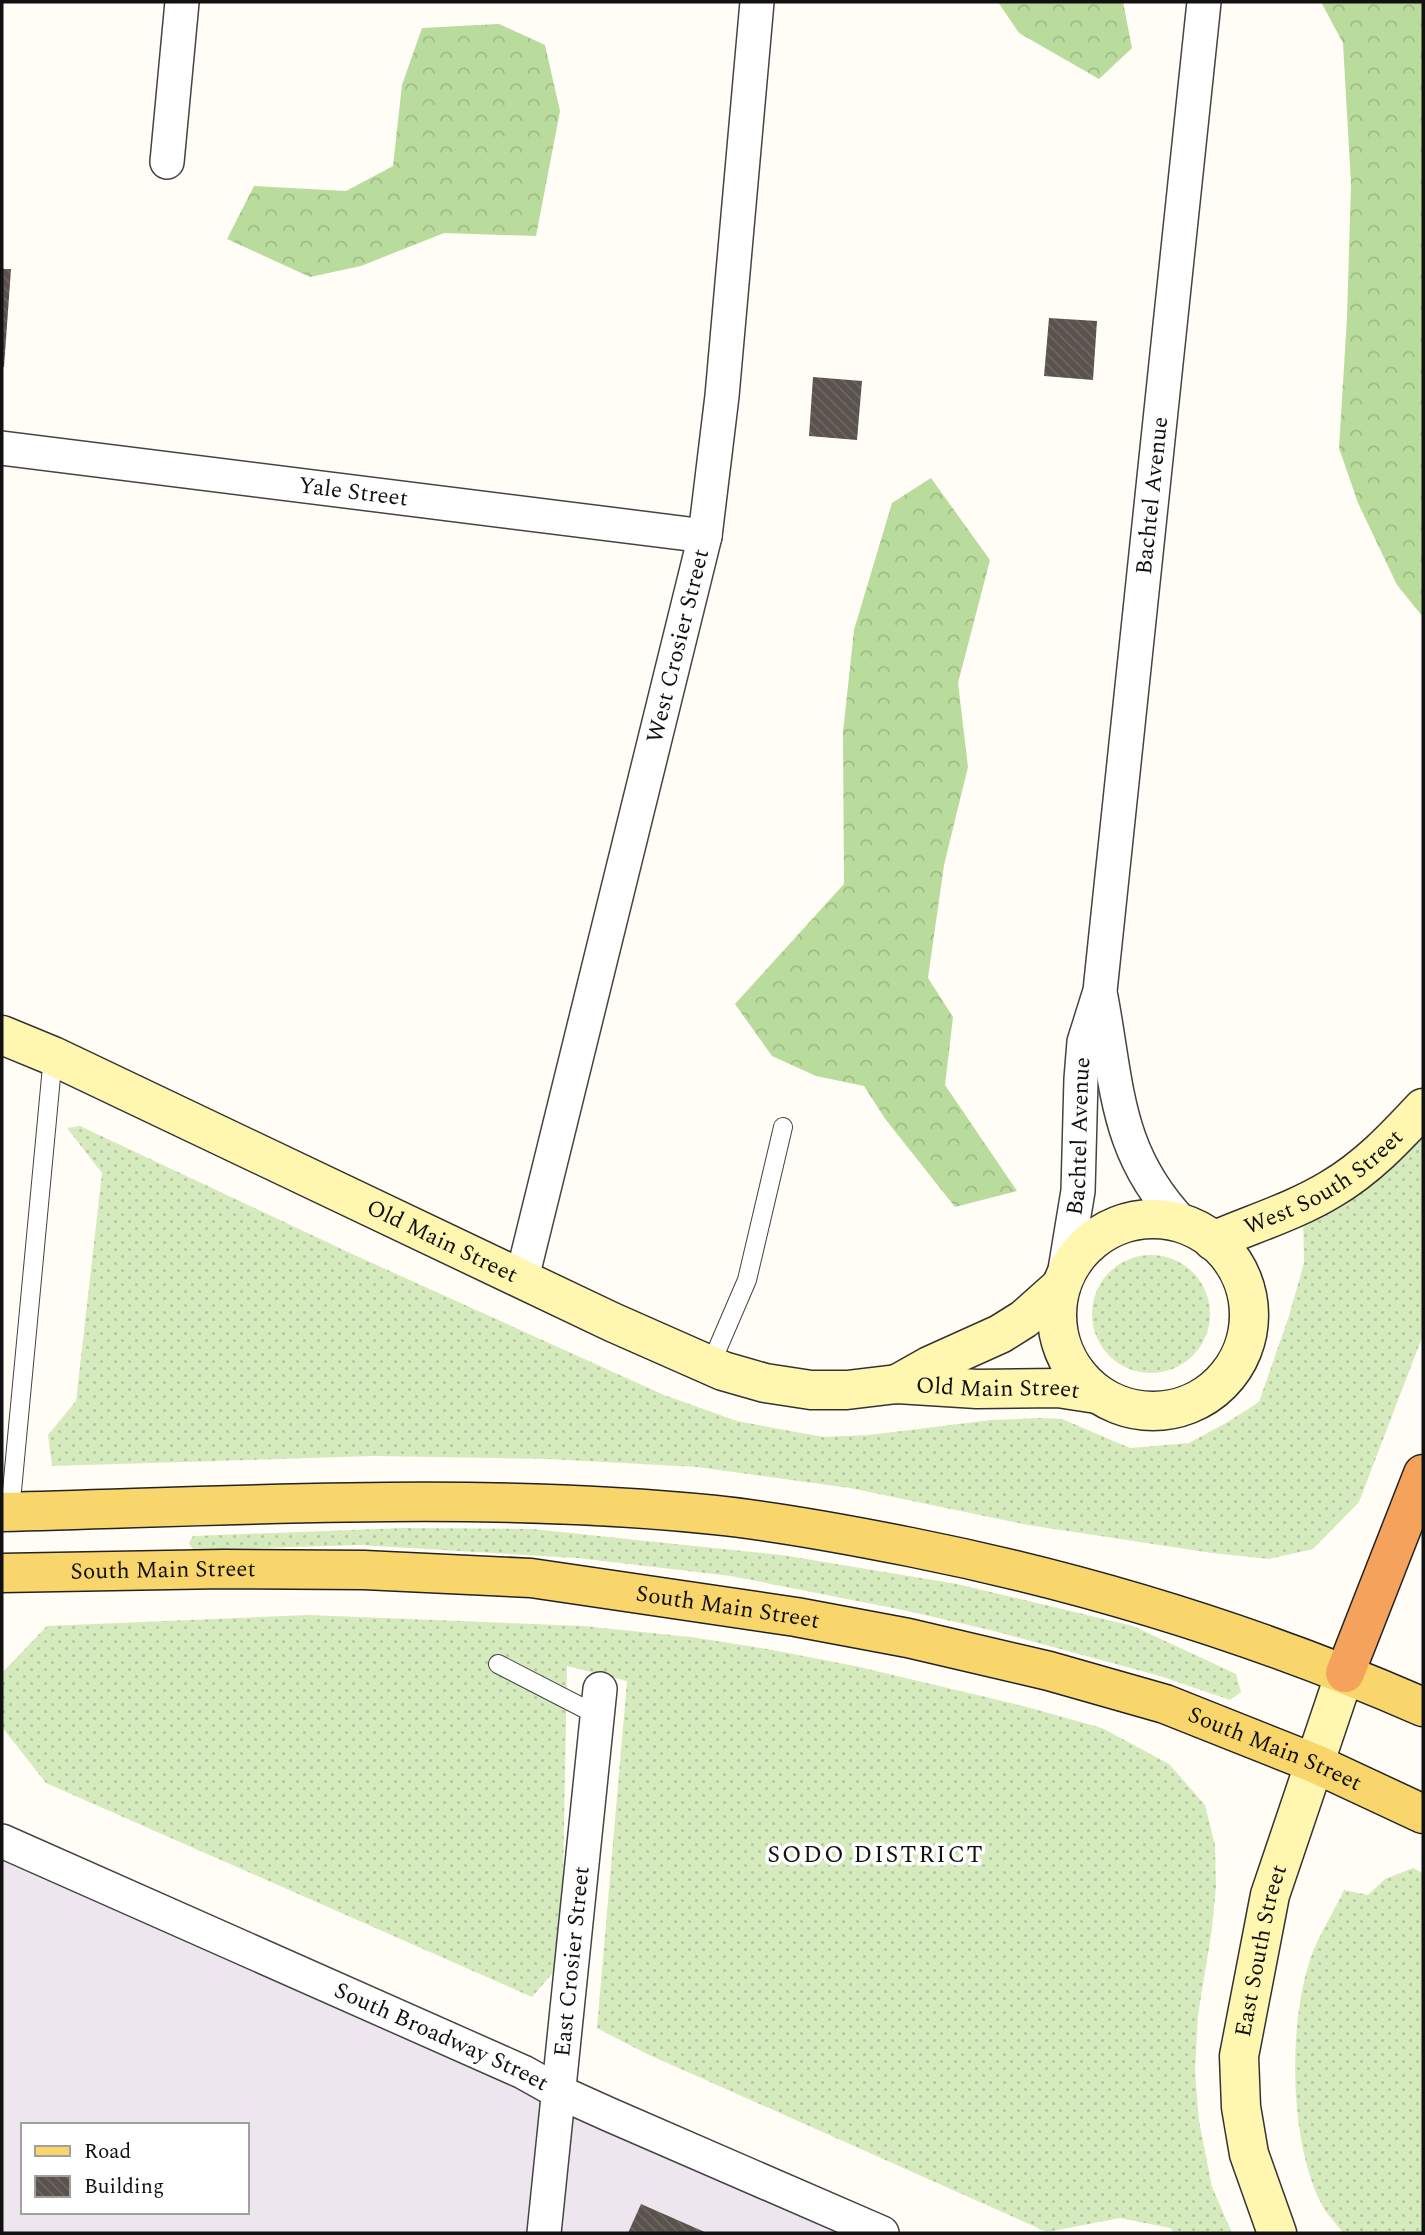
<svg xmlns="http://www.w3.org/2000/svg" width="1425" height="2235" font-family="Spectral,serif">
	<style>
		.industrial { fill: #eee6ef; fill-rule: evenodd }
		.grass { fill: url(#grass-dots) }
		.forest { fill: url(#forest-crowns) }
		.building { fill: url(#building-back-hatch) }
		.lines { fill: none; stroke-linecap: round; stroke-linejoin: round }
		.lane-casing { stroke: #444; stroke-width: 20 }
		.street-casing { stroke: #444; stroke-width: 36 }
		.secondary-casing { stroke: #333; stroke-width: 41 }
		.primary-casing { stroke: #222; stroke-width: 41 }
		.highway-casing { stroke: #222; stroke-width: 41 }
		.lane { stroke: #fff; stroke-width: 18 }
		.street { stroke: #fff; stroke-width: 33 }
		.secondary { stroke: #fff6b0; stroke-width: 38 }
		.primary { stroke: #f9d66b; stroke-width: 38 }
		.highway { stroke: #f5a25d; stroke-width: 38 }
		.labels { text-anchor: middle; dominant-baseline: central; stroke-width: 7; stroke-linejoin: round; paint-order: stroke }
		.street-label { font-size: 23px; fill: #111; stroke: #fff }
		.neighbourhood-label { font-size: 24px; letter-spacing: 2px; fill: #111; stroke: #fff }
	</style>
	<defs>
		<pattern id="grass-dots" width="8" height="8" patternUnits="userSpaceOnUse" patternTransform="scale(1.75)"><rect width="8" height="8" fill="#d5ebbd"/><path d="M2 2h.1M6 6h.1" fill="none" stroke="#b6c8a1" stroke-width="1.8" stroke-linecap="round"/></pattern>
		<pattern id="forest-crowns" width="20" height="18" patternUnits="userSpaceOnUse" patternTransform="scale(1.75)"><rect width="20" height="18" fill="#b9dc9c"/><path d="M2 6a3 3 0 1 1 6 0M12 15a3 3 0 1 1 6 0" fill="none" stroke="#9ebc85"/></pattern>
		<pattern id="building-back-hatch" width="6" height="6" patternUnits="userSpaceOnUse" patternTransform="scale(1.75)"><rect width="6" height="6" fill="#5a524d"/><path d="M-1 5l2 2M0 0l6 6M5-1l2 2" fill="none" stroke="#6d6662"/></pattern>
	</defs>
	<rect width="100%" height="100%" fill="#fffdf5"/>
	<!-- industrial -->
	<path class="industrial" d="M2 1855 848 2233H2ZM23 2125H247V2212H23Z"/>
	<!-- grass -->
	<g class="grass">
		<path d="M80 1126 350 1253 664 1395 737 1421 823 1437 869 1435 991 1420 1040 1418 1062 1419 1130 1448 1189 1443 1226 1423 1259 1402 1289 1316 1304 1263 1303 1214 1423 1126V1335L1359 1502 1313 1549 1269 1559 1212 1553 1028 1525 850 1488 697 1467 549 1459 374 1456 52 1466 48 1435 76 1401 102 1173 67 1128Z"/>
		<circle cx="1151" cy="1314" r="59"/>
		<path d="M404 1528 532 1529 782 1555 957 1584 1133 1626 1236 1674 1241 1692 1230 1700 1160 1676 990 1630 903 1610 731 1576 577 1558 359 1545 193 1550 189 1543 193 1536Z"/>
		<path d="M308 1615 583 1626 691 1637 767 1649 855 1666 1027 1707 1102 1728 1169 1764 1205 1805 1215 1845 1216 1887 1212 1929 1198 2015 1195 2071 1199 2121 1212 2187 1232 2233H1175L1170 2228 1120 2218 1047 2232 645 2053 597 2028 627 1681 567 1666 562 1932 558 1967 532 1997 46 1783 2 1727V1679L4 1671 47 1626Z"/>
		<path d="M1413 1868 1423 1873V2233H1343C1336 2223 1326 2214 1321 2203 1289 2140 1288 2023 1311 1957 1319 1934 1334 1912 1344 1890L1368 1895 1385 1879Z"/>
	</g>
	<!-- forest -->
	<g class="forest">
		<path d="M998 2H1123L1132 48 1099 79 1019 33Z"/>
		<path d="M1321 2H1423V617L1397 585 1358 503 1339 448 1347 318 1351 184 1343 43Z"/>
		<path d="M499 24 545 45 560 111 536 236 444 233 361 266 310 277 227 239 254 186 346 191 393 166 402 85 422 28Z"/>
		<path d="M931 478 990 560 958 683 968 767 944 865 928 978 953 1017 945 1085 1017 1191 955 1207 886 1120 864 1086 816 1076 772 1056 735 1004 844 884 843 732 854 630 892 503Z"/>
	</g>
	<!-- building -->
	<g class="building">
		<path d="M2 269H11L4 367H2Z"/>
		<path d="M1049 318 1097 321 1093 380 1044 376Z"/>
		<path d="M813 377 862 381 857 440 809 436Z"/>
		<path d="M641 2204 707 2233H628Z"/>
	</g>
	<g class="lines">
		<defs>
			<g id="lane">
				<path d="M710 1366 747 1280 783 1127"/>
				<path d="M10 1512 53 1056"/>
				<path d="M498 1664 597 1715"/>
			</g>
			<g id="street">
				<path d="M167 162 182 2"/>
				<path id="s1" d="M2 448 705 536"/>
				<path d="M1101 997C1118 1088 1115 1153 1183 1224"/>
				<path id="s2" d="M522 1278 705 536 722 396 757 2"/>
				<path id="s3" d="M1063 1282 1078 1191 1081 1079 1084 1042 1100 991 1204 2"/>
				<path id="s4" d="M2 1841 523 2072 557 2091 608 2114 882 2233"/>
				<path id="s5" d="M544 2233 600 1689"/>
			</g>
			<g id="secondary">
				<path id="s6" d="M2 1035 53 1056 612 1322 723 1371 765 1383 811 1390H847L897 1384 977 1389 1058 1388 1097 1394"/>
				<circle cx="1153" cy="1315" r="96"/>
				<path id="s7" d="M1213 1241C1252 1224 1295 1211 1331 1189 1367 1168 1395 1138 1423 1108"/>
				<path d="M897 1384 929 1366 1000 1334 1024 1319 1061 1286"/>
				<path id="s8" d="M1277 2233 1249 2154 1241 2107 1239 2056 1270 1895 1345 1673"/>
			</g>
			<g id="primary">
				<path d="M2 1512C239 1506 479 1491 715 1515 781 1522 845 1534 910 1547 1086 1582 1258 1635 1423 1707"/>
				<path id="s9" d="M2 1573 224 1569 364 1570 531 1578 796 1617 908 1638 1049 1671 1165 1704 1316 1764 1423 1814"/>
			</g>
			<path id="highway" d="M1345 1673 1423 1474"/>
		</defs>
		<!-- lane casing -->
		<use href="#lane" class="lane-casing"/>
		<!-- street casing -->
		<use href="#street" class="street-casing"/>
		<!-- secondary casing -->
		<use href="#secondary" class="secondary-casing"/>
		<!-- primary casing -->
		<use href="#primary" class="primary-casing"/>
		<!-- highway casing -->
		<use href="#highway" class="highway-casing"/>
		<!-- lane -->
		<use href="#lane" class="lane"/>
		<!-- street -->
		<use href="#street" class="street"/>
		<!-- secondary -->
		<use href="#secondary" class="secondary"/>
		<!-- primary -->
		<use href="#primary" class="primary"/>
		<!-- highway -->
		<use href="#highway" class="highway"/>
	</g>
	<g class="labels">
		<!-- street labels -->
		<g class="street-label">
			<text stroke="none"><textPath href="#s1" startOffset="354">Yale Street</textPath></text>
			<text stroke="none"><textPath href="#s3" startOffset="793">Bachtel Avenue</textPath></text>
			<text stroke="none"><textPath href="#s2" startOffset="651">West Crosier Street</textPath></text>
			<text stroke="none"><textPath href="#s3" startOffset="147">Bachtel Avenue</textPath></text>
			<text stroke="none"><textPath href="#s7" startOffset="126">West South Street</textPath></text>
			<text stroke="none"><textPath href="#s6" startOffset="486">Old Main Street</textPath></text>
			<text stroke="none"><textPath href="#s6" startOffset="1073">Old Main Street</textPath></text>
			<text stroke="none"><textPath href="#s9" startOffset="161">South Main Street</textPath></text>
			<text stroke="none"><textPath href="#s9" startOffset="728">South Main Street</textPath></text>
			<text stroke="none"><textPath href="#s9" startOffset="1295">South Main Street</textPath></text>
			<text stroke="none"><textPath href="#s8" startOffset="290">East South Street</textPath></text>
			<text stroke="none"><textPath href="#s5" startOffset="273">East Crosier Street</textPath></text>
			<text stroke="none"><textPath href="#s4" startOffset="481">South Broadway Street</textPath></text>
		</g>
		<!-- neighbourhood labels -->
		<g class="neighbourhood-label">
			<text x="876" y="1855">SODO DISTRICT</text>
		</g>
	</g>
	<!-- border -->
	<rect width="1425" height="2235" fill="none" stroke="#111111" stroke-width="7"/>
	<!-- legend -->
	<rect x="21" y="2123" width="228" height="91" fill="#ffffff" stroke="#a0a0a0" stroke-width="2"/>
	<rect x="35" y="2146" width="35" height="10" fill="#f9d66b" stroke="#a0a0a0" stroke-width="2"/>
	<text x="84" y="2158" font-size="21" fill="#111111">Road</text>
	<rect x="35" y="2176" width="35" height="21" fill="url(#building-back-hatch)" stroke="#a0a0a0" stroke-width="2"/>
	<text x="84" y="2193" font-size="21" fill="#111111">Building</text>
</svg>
